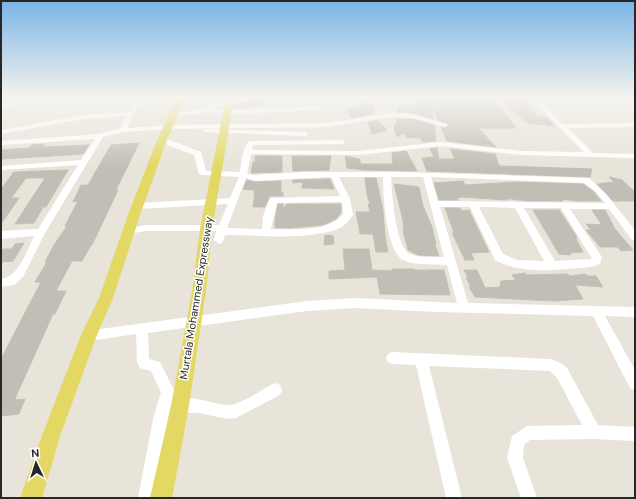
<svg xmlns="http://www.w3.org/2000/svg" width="636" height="499" font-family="'DM Sans',sans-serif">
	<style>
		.building { fill: #c1beb5; stroke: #c3c0b4 }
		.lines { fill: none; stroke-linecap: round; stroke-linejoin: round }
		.minor { fill: #fff; fill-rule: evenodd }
		.major { fill: #e3d864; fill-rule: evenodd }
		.labels { text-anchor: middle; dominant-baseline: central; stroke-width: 3; stroke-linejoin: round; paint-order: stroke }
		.street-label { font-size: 11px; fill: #272727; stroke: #fff }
	</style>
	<rect width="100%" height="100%" fill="#e8e4da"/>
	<!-- building -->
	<g class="building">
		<path d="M423 98H449L452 101H458L459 102 495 100 516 128H478L496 147 447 141 441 127 446 128 449 124 438 120 432 108H431L433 119 413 113 397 112 399 105H421L416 99Z"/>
		<path d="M261 99 260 106 234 108 235 104Z"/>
		<path d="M500 99 522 100 529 106H531L537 117H547L554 126 527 123Z"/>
		<path d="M357 102 374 104 372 114 352 118 345 108H359Z"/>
		<path d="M396 119H413L434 125 436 141 423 142 420 138 406 137 404 133 397 137 394 129 395 124 397 123Z"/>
		<path d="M377 121 379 122 387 130 372 134 368 122Z"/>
		<path d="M139 143 116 190H118L92 245H91L82 261H72L56 291H66L55 314H53L17 394 15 400 25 399 19 414 1 416V359L41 282H35L47 262H45L54 245 67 226H65L78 201 73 202 81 185H88L111 145Z"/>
		<path d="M45 144 42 147 89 145 83 154 1 159V150L29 148 32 145Z"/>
		<path d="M437 148 439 159H455L450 149 495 154 499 166H503L592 169 590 177 427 171 422 158 434 157 430 149Z"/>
		<path d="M406 151 417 171 364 170 347 168 345 156 359 159 361 164H393L392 153Z"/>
		<path d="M255 156H282V172L251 173 253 162H255Z"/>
		<path d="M292 156H331L329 170 293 171Z"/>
		<path d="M68 170 46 207H43L34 223 15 224 45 178H26L11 198H19L1 224V189L14 172Z"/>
		<path d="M609 177 622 180 635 192V201H613L597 184 614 182Z"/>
		<path d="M365 178H376L383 210 385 236 388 252H376L373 234H360L356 212H370L368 204H370L367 195Z"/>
		<path d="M330 179 334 189 302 188 303 182 293 183V180Z"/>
		<path d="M247 180 255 182 281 181V192H283V196H270L265 207H253L255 192 254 193 255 190 243 189Z"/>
		<path d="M463 181 465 185 517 182 583 184 594 192 601 201H577L562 199 563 201H527L512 199H505L506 200 462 197 457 198 458 200H439L434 183Z"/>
		<path d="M394 184 419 187 423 206 432 227 436 244 435 245 439 256 418 255 408 250 404 235 403 226H404L402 216Z"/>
		<path d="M278 204H283V209L287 204H341V213L336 219 323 225 291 228H275V219Z"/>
		<path d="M445 208H460L461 211 469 210 489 252 471 253 474 260H465L455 239 452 233H454Z"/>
		<path d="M533 210H559L577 237 576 239 583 252 570 253 571 255 559 254Z"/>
		<path d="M592 210H605L615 229 633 250 621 251 618 247H600L586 230H591L586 224 602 225Z"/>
		<path d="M325 235 333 236 334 244 324 245Z"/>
		<path d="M24 243 13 261 1 262V252L3 249H12L15 244Z"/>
		<path d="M343 249H369L372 270 392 271V269H414V270H444L450 295 380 294 377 277 329 279V271L345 270Z"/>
		<path d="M464 270H477L485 288 500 287 501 281 516 280 512 275 525 273 526 275 568 274 570 276 586 274 587 276H596L603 287 575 285 583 299 553 301 475 297 469 287H471L466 278H468Z"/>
	</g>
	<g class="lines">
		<!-- minor -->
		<g class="minor">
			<path d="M29 98H43L1 108V104Z"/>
			<path d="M137 98H143L133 114 128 128 168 125 327 123 390 113 413 114 448 125 445 127 413 118 390 117 327 127 168 129 124 132 103 137 45 233 23 277 14 285 1 287V279C19 277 27 250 34 236L1 239V231L38 229 78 165 1 170V166L81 160 95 139 1 145V141L99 134 121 128 126 116 83 119 1 134V130L83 115 128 112Z"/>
			<path d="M240 98H260L220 105 211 109 232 110 321 106 324 108 321 110 232 114 204 112 198 114 175 116 172 114 175 112 197 110 219 101Z"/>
			<path d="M530 98H537L563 124 635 123V127L568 128 593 153 635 154V158L521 155 440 146 359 155 251 154 247 174 255 175 302 172H403L589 178 607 195 635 230V241L632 240 609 209H570L602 257 600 264 591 267C560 269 524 276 495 260L470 207H440L468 303 635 307V317L605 316 635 370V390L630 388 593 316 437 312 355 308 307 311 148 333 149 359 160 362 175 392 172 401C190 393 210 404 227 405 241 405 262 389 275 383L280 385 282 390 280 395 236 418 227 419 199 413H176L171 411 170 408 154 498H138L153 419 161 392 151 371 140 368 137 362 136 334 89 341 85 339 83 335 85 331 307 301 355 298 457 303 447 265C433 264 416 266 403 260 386 251 383 195 383 177H339L350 199 353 215C349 220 345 226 340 228 309 241 258 235 225 235L222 243 219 244 214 240 216 231H146L129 234 126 233 124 231 126 229 146 225H219L228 204 137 209 133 206 137 203 230 198 239 177 204 175 199 174 194 155 159 142V138H165L201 152 206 171 240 172C241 164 243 144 250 141L342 140 346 142 342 144 253 145 252 150 359 151 440 142 521 151 584 152ZM331 177 340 196 270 198 263 216 262 229 227 228 246 178 255 181ZM391 177H423L444 257C434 257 420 258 410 254 395 247 392 192 391 177ZM431 177 584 183 595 191 605 203 438 201ZM342 202 343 214C328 233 293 229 271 229L277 203ZM479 207 515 208 544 261 517 260 503 254ZM524 208H561L592 259 555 261Z"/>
			<path d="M205 129 305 132 309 134 305 136 203 132V130Z"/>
			<path d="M392 352 551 359 562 364 567 368 598 425 635 427V441L594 439 530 440 524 445 523 458 537 498H521L507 458 512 436 527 426 582 425 557 378 550 371 429 366 462 498H446L416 365 392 364 388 362 386 358 388 354Z"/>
		</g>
		<!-- major -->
		<g class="major">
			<path d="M177 98H185L167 140 140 215 113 298 97 335 61 433 42 498H20L43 433 81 335 99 298 128 215 157 140Z"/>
			<path d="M226 98H234L212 229 206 291 189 406 172 498H150L171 406 192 291 200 229Z"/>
		</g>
	</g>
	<!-- sky -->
	<linearGradient id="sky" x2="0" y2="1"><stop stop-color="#7ab4e6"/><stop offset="0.58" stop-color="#f5f3ee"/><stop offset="1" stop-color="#f5f3ee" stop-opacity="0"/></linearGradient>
	<rect width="636" height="168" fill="url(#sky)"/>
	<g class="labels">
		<!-- street labels -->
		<g class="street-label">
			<text transform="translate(196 298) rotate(-81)">Murtala Mohammed Expressway</text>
		</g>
	</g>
	<!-- border -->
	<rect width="636" height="499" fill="none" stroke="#272727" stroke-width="4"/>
	<!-- north arrow -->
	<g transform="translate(36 463) rotate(356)" stroke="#ffffff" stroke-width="3" paint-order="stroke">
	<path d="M0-3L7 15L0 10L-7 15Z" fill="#272727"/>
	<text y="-6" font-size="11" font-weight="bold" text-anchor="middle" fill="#272727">N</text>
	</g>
</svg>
